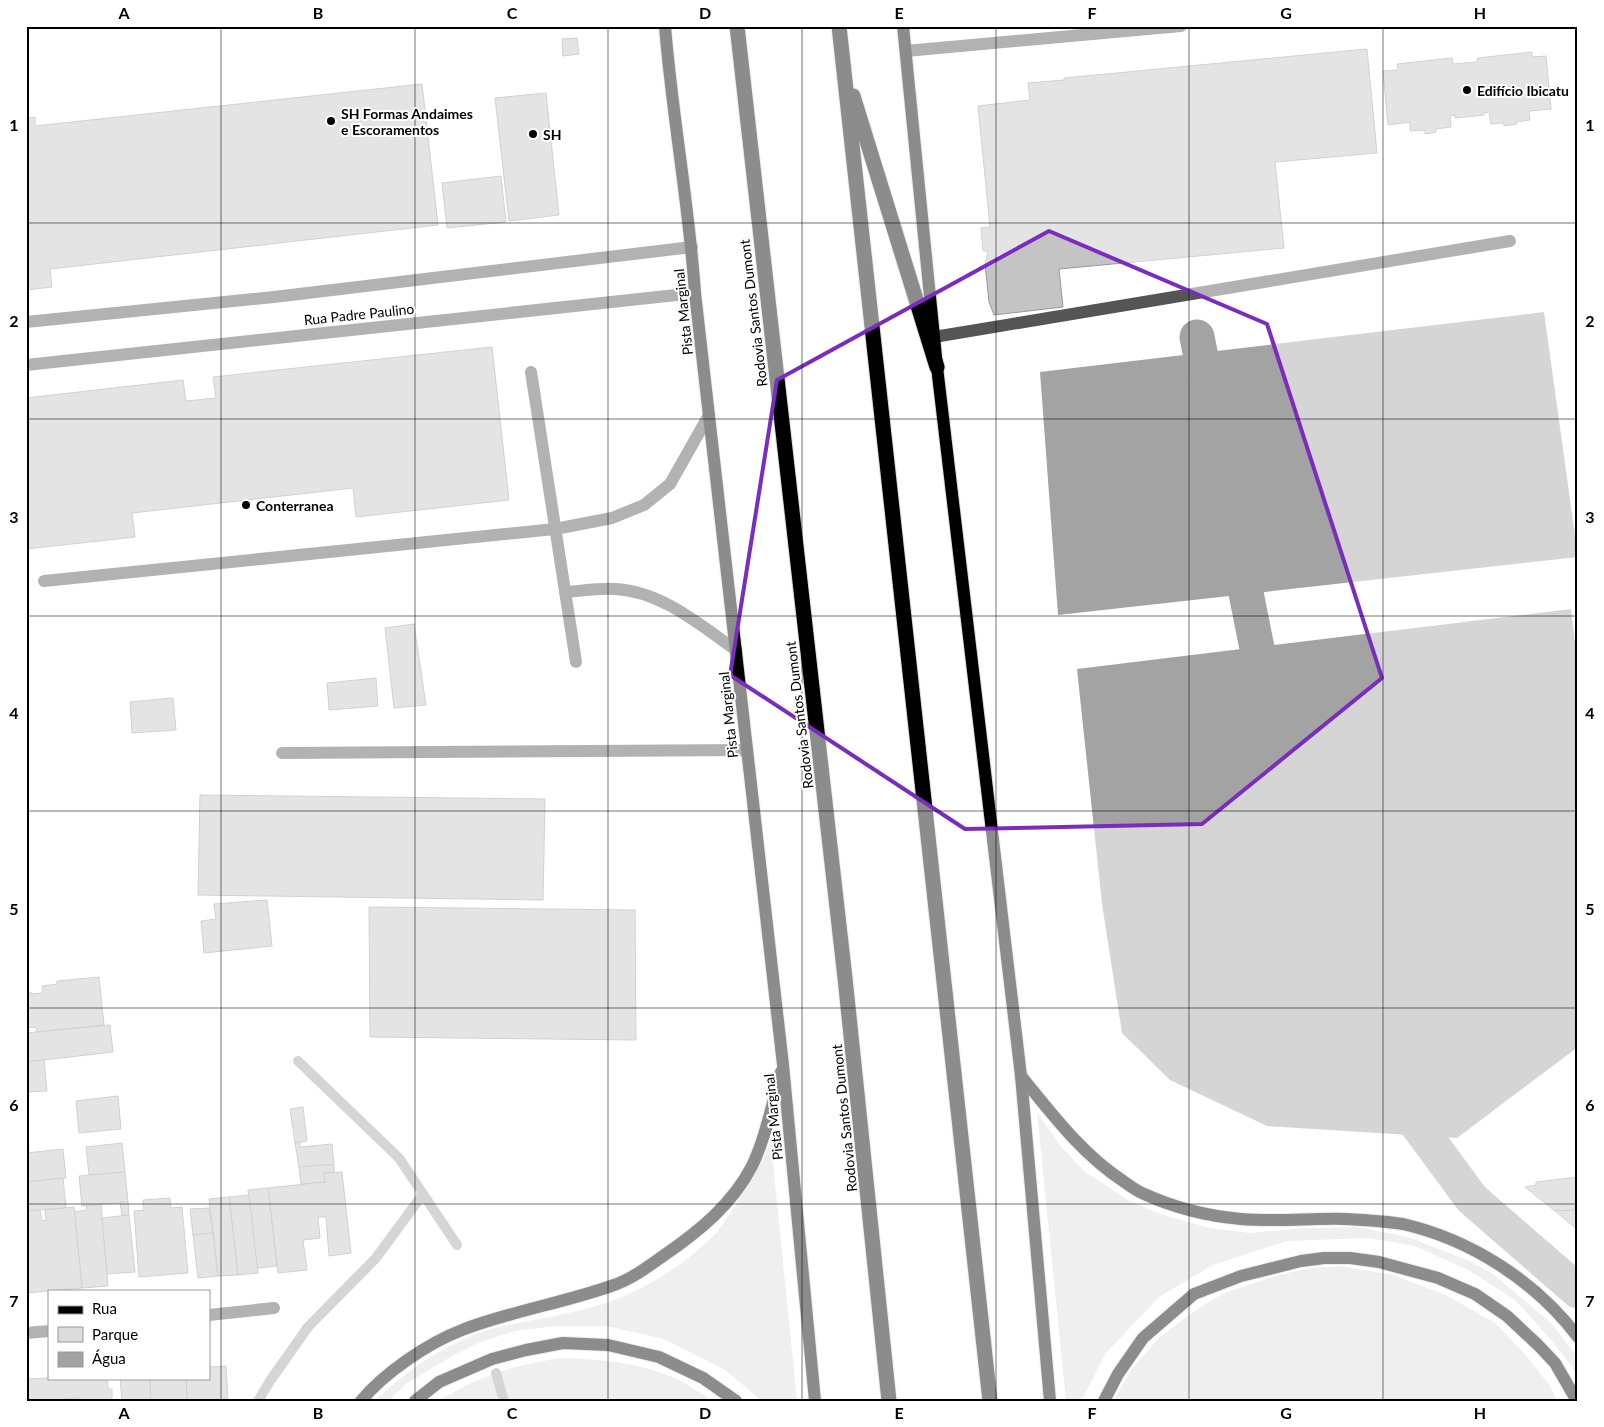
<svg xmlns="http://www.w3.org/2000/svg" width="1604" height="1427" font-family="Lato,sans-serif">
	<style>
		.green { fill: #dcdcdc }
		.water { fill: #a3a3a3 }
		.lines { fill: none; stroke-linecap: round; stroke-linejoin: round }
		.stream { stroke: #a3a3a3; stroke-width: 10 }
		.canal { stroke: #a3a3a3; stroke-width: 35 }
		.building { fill: #c4c4c4; stroke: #999 }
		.major-casing { stroke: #dbdbdb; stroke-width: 14 }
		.highway-casing { stroke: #dbdbdb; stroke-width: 17 }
		.minor { stroke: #555; stroke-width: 12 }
		.major { stroke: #000; stroke-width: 12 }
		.highway { stroke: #000; stroke-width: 15 }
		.marked { fill: none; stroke: #7b2cbf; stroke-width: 4; stroke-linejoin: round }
		.grid { fill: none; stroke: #000; stroke-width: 1; stroke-opacity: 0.55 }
		.poi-dot { fill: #000; stroke: #fff; stroke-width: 2 }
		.labels { text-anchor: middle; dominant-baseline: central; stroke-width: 4; stroke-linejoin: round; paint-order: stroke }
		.poi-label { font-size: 14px; font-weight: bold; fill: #000; stroke: #fff; text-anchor: start }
		.street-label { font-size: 14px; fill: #000; stroke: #fff }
		.neatline { fill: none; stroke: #000; stroke-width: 2 }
		.grid-label { font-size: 16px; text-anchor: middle; font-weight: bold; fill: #000 }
	</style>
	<rect width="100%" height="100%" fill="#fff"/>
	<!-- green -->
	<g class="green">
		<path d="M1037 1112 1059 1144 1084 1171 1128 1200 1160 1214 1210 1228 1250 1233 1306 1228 1359 1227 1411 1238 1469 1261 1493 1274 1553 1325 1578 1358V1377L1567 1360 1545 1333 1515 1300 1470 1271 1415 1246 1368 1238 1287 1241 1213 1265 1159 1297 1106 1353 1081 1401H1066Z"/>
		<path d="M771 1143 797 1401H762L725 1370 664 1339 606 1326H555L515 1331 478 1343 452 1356 407 1383 388 1401H374C404 1374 434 1351 471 1336 501 1324 533 1321 564 1314 622 1303 674 1276 715 1234 721 1229 724 1221 729 1215 745 1192 758 1168 771 1143Z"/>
		<path d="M1342 1266 1393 1275 1446 1295 1495 1323 1524 1353 1550 1386 1557 1401H1114L1131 1370 1159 1338 1190 1314 1224 1293 1279 1275 1311 1268Z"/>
		<path d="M562 1358C602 1359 642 1363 679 1380 691 1386 702 1394 712 1401H439C479 1375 515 1365 562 1358Z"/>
	</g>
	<!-- water -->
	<g class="water">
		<path d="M1544 312 1578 557 1058 615 1040 372Z"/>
		<path d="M1571 609 1578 667V1047L1457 1138 1267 1126 1170 1080 1122 1033 1102 904 1077 669Z"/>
	</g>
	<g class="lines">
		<!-- stream -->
		<g class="stream">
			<path d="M298 1061 399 1158 457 1245"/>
			<path d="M496 1373 504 1401"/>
			<path d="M258 1401 270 1381 308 1327 376 1258 423 1194"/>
		</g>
		<!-- canal -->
		<g class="canal">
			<path d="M1197 337 1209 398"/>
			<path d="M1237 548 1266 693"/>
			<path d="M1400 1096 1407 1111 1472 1199 1578 1291"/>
		</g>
	</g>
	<!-- building -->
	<g class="building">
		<path d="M577 38 579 54 563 56 562 39Z"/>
		<path d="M1367 49 1377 153 1275 162 1284 248 1059 269 1063 307 994 315 989 302 985 264 988 251H983L981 228 990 227 978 106 1030 100 1028 83 1064 80V78Z"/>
		<path d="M1532 52V57L1546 56 1551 109 1529 111 1530 120 1516 122 1517 124 1504 126V123L1491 124 1489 112 1484 113V115L1455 118V115L1450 116 1451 127 1436 129V132L1425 134V130L1410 131V122L1388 125 1383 71 1398 70 1397 64 1452 58 1453 64 1477 62 1478 58Z"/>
		<path d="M422 84 438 225 50 269 52 287 26 290V118L35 117V126Z"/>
		<path d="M546 93 559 215 509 221 495 98Z"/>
		<path d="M501 176 506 222 447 228 442 183Z"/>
		<path d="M492 347 509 500 356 517 353 488 132 513 135 537 26 549V398L183 380 186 401 216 398 213 377Z"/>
		<path d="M414 624 426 705 394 708 385 628Z"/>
		<path d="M376 678 378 706 329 710 327 683Z"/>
		<path d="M173 698 176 730 132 733 130 702Z"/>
		<path d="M200 795 545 799 543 900 198 895Z"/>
		<path d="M267 900 272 946 204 953 201 921 216 919 214 904Z"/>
		<path d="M369 907 635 910 636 1040 370 1037Z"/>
		<path d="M99 977 104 1025 37 1032 36 1027 26 1028V993L31 992V994L43 993 42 986 57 984V981Z"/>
		<path d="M110 1025 113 1052 26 1062V1033Z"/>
		<path d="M44 1060 47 1091 26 1092V1062Z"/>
		<path d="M118 1096 121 1129 79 1133 76 1101Z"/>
		<path d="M26 1104 29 1149H26Z"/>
		<path d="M303 1107 307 1141 295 1143 290 1109Z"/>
		<path d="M300 1142V1147L332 1144 334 1165 299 1167 295 1143Z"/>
		<path d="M122 1143 125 1172 89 1175 86 1147Z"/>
		<path d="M63 1149 66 1178 26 1182V1153Z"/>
		<path d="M324 1165H334V1172L324 1173 325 1182 301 1184 299 1167Z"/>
		<path d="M125 1172 128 1202 82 1206 79 1176Z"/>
		<path d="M342 1172 351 1253 329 1256 326 1217H318L320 1238 303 1240 307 1270 278 1273 268 1188 325 1182 324 1173Z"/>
		<path d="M1578 1177V1207H1575V1210L1555 1211 1525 1187 1536 1185V1182Z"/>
		<path d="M63 1178 66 1208 26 1211V1182Z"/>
		<path d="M268 1188 277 1266 257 1268 248 1190Z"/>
		<path d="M249 1195 258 1273 238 1275 229 1197Z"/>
		<path d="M229 1197 238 1275 218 1276 209 1199Z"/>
		<path d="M170 1198 171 1208 182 1207 188 1273 139 1277 134 1211 144 1210 143 1200Z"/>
		<path d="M120 1202H128L129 1215 122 1216Z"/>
		<path d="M101 1204 108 1286 82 1288 74 1212 87 1210 86 1206Z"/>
		<path d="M74 1207 82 1288 26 1293V1211L40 1210 42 1221 46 1220 45 1210Z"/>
		<path d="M1575 1207H1578V1230L1555 1211 1575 1210Z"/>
		<path d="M209 1208 213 1233 193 1235 190 1209Z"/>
		<path d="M129 1215 135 1272 107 1274 102 1218Z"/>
		<path d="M213 1233 218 1276 198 1278 193 1235Z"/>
		<path d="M226 1366 228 1401H187L186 1378H209V1367Z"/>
		<path d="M49 1378H107L108 1389H112V1401H80V1398L63 1399V1401H26V1379Z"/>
		<path d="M120 1378H150L151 1401H122Z"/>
		<path d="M150 1378H186L187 1401H151Z"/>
	</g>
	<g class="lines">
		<defs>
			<g id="major">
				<path d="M665 26C672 115 689 204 695 293L783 1065 815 1401"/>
				<path d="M903 26 937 367 1021 1076 1050 1401"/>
				<path d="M1021 1076C1052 1114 1081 1153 1123 1181 1129 1185 1135 1190 1142 1193 1172 1207 1207 1216 1241 1219 1276 1222 1311 1218 1346 1219 1364 1220 1385 1221 1403 1224 1472 1240 1535 1281 1578 1337"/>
				<path d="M361 1401C384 1373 428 1343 462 1330 511 1311 564 1303 614 1285 632 1279 647 1267 663 1256 698 1232 732 1205 752 1166 766 1137 772 1103 781 1072"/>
				<path d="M415 1401 439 1382 492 1359 526 1350 563 1343 608 1345 659 1357 703 1378 736 1401"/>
				<path d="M1104 1401 1118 1374 1143 1338 1194 1294 1241 1276 1301 1261 1324 1258H1350L1379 1262 1438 1278 1475 1294 1507 1316 1538 1345 1555 1363 1577 1401"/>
			</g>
			<g id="highway">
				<path d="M737 26 845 978 889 1401"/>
				<path d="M839 26 990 1401"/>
				<path d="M853 96 937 367"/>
			</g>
		</defs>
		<!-- major casing -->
		<use href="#major" class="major-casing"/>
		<!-- highway casing -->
		<use href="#highway" class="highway-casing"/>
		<!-- minor -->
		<g class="minor">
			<path d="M906 51 1181 26"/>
			<path d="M26 322 274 297 692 247"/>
			<path d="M934 337 1510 241"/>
			<path d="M26 365 695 293"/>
			<path d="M531 372 576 662"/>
			<path d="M44 581 555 529 612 518 644 505 670 484 709 415"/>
			<path d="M565 592C581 591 598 588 615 589 661 591 700 625 736 650"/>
			<path d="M282 753 747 750"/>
			<path d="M209 1315 274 1308"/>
			<path d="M26 1333 49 1331"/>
		</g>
		<!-- major -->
		<use href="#major" class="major"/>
		<!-- highway -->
		<use href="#highway" class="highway"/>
	</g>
	<!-- marked area -->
	<path d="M0 0H1604V1427H0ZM1049 231 1267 324 1382 678 1202 824 965 829 730 675 777 380Z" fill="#fff" fill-opacity=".55" fill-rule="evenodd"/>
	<path class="marked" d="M1049 231 1267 324 1382 678 1202 824 965 829 730 675 777 380Z"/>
	<!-- grid -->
	<path class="grid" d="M221 26V1401M415 26V1401M608 26V1401M802 26V1401M996 26V1401M1189 26V1401M1383 26V1401M26 223H1578M26 419H1578M26 616H1578M26 811H1578M26 1008H1578M26 1204H1578"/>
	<!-- markers -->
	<g class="poi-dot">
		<circle cx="1467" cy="90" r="5"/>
		<circle cx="331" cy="121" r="5"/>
		<circle cx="533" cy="134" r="5"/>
		<circle cx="246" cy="505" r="5"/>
	</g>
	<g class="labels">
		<!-- poi labels -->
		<g class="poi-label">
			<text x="1477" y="90">Edifício Ibicatu</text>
			<text x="341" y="113">SH Formas Andaimes<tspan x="341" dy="16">e Escoramentos</tspan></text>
			<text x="543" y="134">SH</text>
			<text x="256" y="505">Conterranea</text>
		</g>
		<!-- street labels -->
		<g class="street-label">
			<text transform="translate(683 312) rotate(-96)">Pista Marginal</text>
			<text transform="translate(753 313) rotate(-97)">Rodovia Santos Dumont</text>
			<text transform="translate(359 314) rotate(-6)">Rua Padre Paulino</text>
			<text transform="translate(728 715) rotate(-96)">Pista Marginal</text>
			<text transform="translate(799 715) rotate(-97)">Rodovia Santos Dumont</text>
			<text transform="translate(773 1117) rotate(-96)">Pista Marginal</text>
			<text transform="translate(844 1118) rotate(-96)">Rodovia Santos Dumont</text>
		</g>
	</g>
	<!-- border -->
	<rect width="1604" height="1427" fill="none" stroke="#ffffff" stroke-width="55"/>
	<!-- legend -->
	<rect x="48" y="1290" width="162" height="90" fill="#ffffff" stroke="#999999"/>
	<rect x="58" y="1306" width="25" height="8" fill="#000000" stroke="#999999"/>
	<text x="92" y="1314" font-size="15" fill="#000000">Rua</text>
	<rect x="58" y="1327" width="25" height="15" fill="#dcdcdc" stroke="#999999"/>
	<text x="92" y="1340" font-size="15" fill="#000000">Parque</text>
	<rect x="58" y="1352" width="25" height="15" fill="#a3a3a3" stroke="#999999"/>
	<text x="92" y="1364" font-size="15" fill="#000000">Água</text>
	<rect x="28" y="28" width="1548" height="1372" class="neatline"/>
	<g class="grid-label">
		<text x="124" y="19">A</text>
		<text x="318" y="19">B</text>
		<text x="512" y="19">C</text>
		<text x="705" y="19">D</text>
		<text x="899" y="19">E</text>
		<text x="1092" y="19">F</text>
		<text x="1286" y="19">G</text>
		<text x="1480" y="19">H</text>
		<text x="14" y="131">1</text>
		<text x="1590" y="131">1</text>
		<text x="14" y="327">2</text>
		<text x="1590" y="327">2</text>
		<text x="14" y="523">3</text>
		<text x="1590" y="523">3</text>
		<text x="14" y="719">4</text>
		<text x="1590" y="719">4</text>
		<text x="14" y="915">5</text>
		<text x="1590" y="915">5</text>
		<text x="14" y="1111">6</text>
		<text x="1590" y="1111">6</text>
		<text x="14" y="1307">7</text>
		<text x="1590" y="1307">7</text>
		<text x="124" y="1419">A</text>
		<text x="318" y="1419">B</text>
		<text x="512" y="1419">C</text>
		<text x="705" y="1419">D</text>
		<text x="899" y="1419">E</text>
		<text x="1092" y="1419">F</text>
		<text x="1286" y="1419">G</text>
		<text x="1480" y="1419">H</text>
	</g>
</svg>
